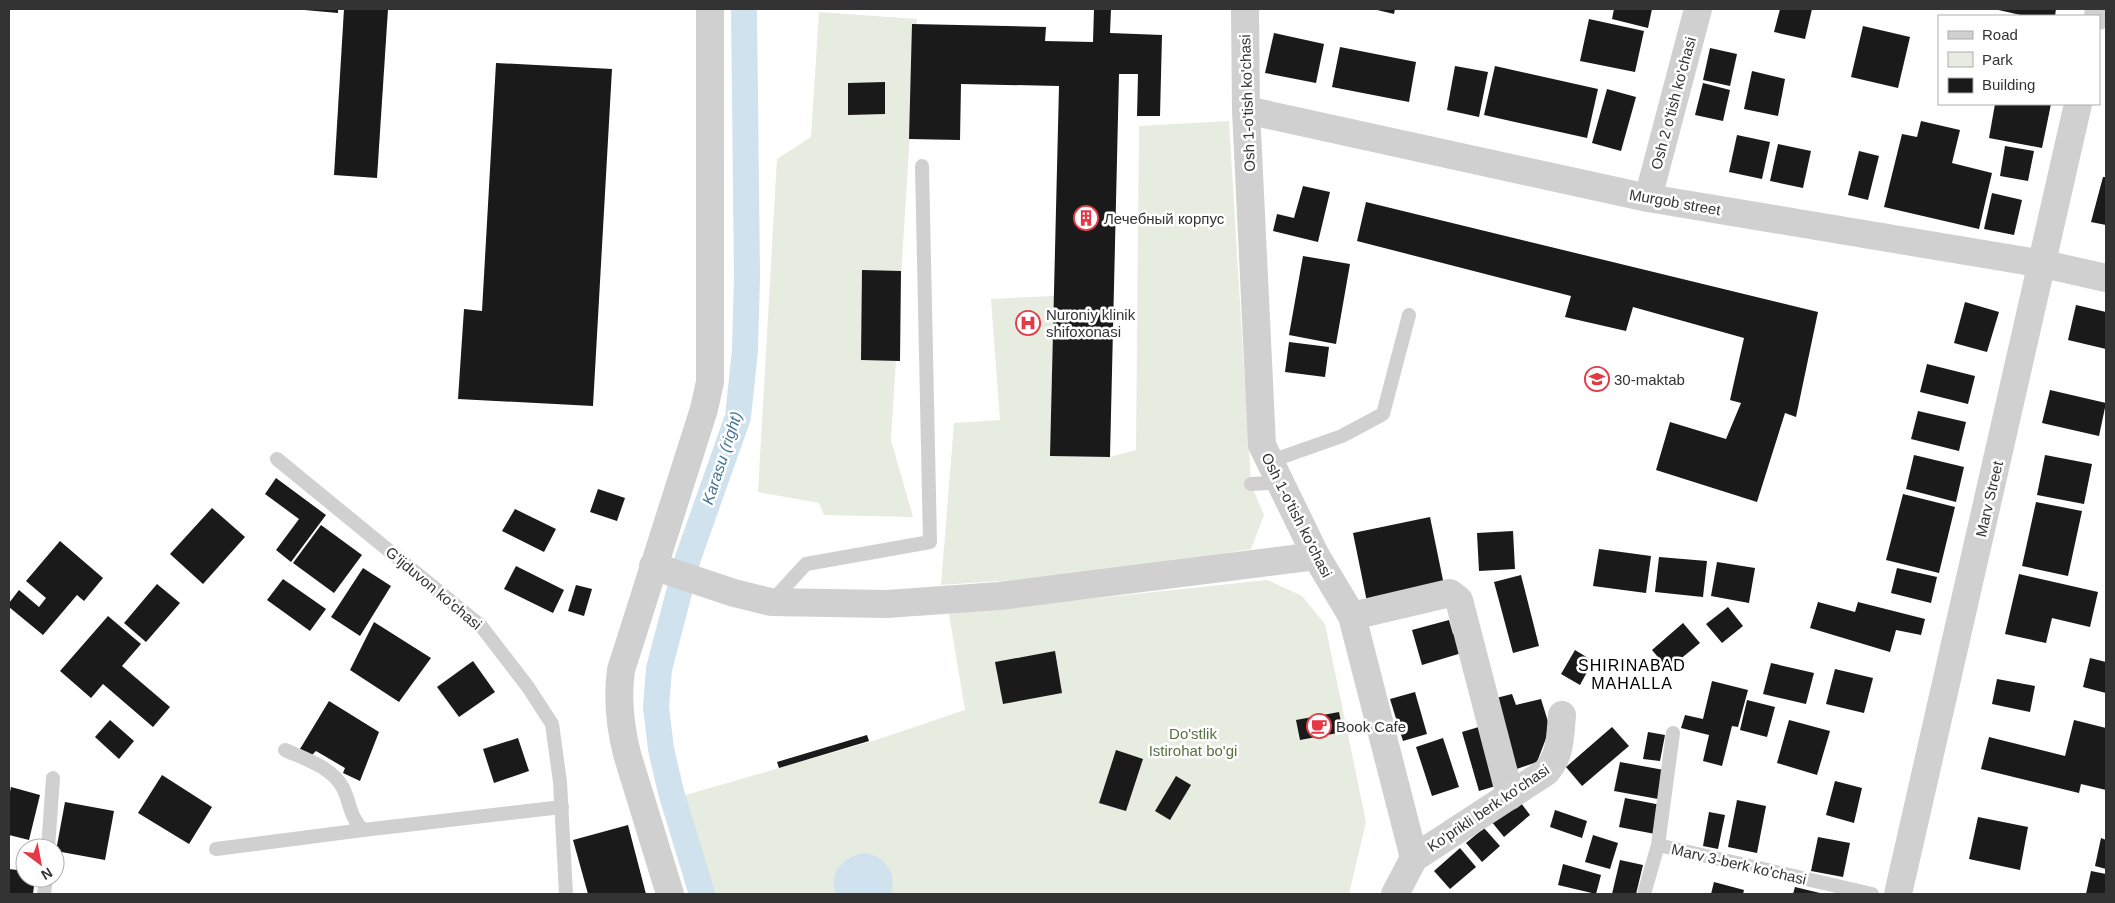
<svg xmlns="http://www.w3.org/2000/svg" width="2115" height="903" font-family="Helvetica,sans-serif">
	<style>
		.green { fill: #e6ecdf }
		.water { fill: #cfe2ee }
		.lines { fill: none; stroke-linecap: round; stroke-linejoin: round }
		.canal { stroke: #cfe2ee; stroke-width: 26 }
		.building { fill: #1a1a1a }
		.service { stroke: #d0d0d0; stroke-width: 14 }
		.minor { stroke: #d0d0d0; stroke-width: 28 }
		.tertiary { stroke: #d0d0d0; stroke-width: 28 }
		.labels { text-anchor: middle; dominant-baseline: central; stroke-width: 5; stroke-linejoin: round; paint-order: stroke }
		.street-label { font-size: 15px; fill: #333; stroke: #fff }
		.poi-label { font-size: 15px; fill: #333; stroke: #fff; text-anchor: start }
		.park-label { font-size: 15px; fill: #56703f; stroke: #fff }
		.water-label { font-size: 16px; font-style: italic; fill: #3f7597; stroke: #fff }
		.neighbourhood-label { font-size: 16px; letter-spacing: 1px; fill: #000; stroke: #fff }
	</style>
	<rect width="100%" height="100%" fill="#fff"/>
	<!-- green -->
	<g class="green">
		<path d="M819 12 917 19 891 440 913 517 824 515 819 503 758 492 777 159 811 137Z"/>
		<path d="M1229 121 1251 484 1264 515 1251 549 1101 574 941 585 954 423 1000 420 991 299 1054 296 1050 456 1110 457 1136 450 1139 126Z"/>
		<path d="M1267 580 1302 596 1325 624 1366 822 1349 894H712L682 796 873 741 965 710 949 614Z"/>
	</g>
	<!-- water -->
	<path class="water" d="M866 853C886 858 897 873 891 894H836C827 872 845 855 866 853Z"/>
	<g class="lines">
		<!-- canal -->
		<path class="canal" d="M702 894 671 792 661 749 656 707 659 669 688 558 738 417 745 350 747 276 744 9"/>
	</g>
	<!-- building -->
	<g class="building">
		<path d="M293 9H338V13Z"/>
		<path d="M344 9H388L377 178 334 175Z"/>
		<path d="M1094 9H1111L1110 33 1162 35 1160 116H1137L1138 74H1119L1110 457 1050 456 1059 86 961 84 960 140 909 139 912 24 1046 27 1045 41 1093 42Z"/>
		<path d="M1373 9H1395L1394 14Z"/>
		<path d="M1614 9H1652L1648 28 1612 19Z"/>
		<path d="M1780 9H1812L1805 39 1774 32Z"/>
		<path d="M1994 9H2056L2055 16H2025Z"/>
		<path d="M1589 19 1644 31 1635 72 1580 61Z"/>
		<path d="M1863 26 1910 37 1898 88 1851 77Z"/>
		<path d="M1274 33 1324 44 1316 83 1265 73Z"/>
		<path d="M1340 47 1416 62 1409 102 1332 87Z"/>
		<path d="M1710 48 1737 54 1730 86 1703 80Z"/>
		<path d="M496 63 612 69 593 406 458 399 464 309 482 311Z"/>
		<path d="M1455 66 1488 72 1479 117 1447 110Z"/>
		<path d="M1495 66 1598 89 1587 138 1484 115Z"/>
		<path d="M1752 71 1785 79 1778 116 1744 109Z"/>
		<path d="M885 82V114L848 115V83Z"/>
		<path d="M1703 83 1730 90 1723 121 1695 115Z"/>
		<path d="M1607 89 1636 97 1621 151 1592 143Z"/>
		<path d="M1995 104H2051L2042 148 1989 138Z"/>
		<path d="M1921 121 1960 130 1952 163 1992 173 1979 229 1884 207 1902 134 1917 137Z"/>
		<path d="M1737 135 1770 142 1762 179 1729 172Z"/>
		<path d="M1778 144 1811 151 1803 188 1770 181Z"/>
		<path d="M2005 146 2034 151 2028 181 2000 176Z"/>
		<path d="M1859 151 1879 156 1868 200 1848 195Z"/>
		<path d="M2103 177H2106V225L2091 222Z"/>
		<path d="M1303 186 1330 192 1318 242 1273 231 1277 214 1294 218Z"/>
		<path d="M1992 193 2022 200 2014 235 1984 229Z"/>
		<path d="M1366 202 1818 312 1796 417 1785 413 1757 502 1656 470 1670 422 1726 439 1741 403 1730 400 1744 338 1633 307 1626 331 1565 317 1571 296 1357 241Z"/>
		<path d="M1303 256 1350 264 1336 344 1289 335Z"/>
		<path d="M862 270 901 271 900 361 861 360Z"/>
		<path d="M1965 302 1999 312 1987 352 1954 343Z"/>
		<path d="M2076 305 2106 312V349L2068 340Z"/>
		<path d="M1289 342 1329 347 1325 377 1285 372Z"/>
		<path d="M1927 364 1975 376 1968 404 1920 392Z"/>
		<path d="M2050 390 2106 403 2099 436 2042 423Z"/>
		<path d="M1918 411 1966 422 1959 451 1911 439Z"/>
		<path d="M1914 455 1964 467 1956 502 1906 489Z"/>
		<path d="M2045 455 2092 464 2084 504 2037 495Z"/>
		<path d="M276 478 326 515 291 562 276 550 299 519 265 494Z"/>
		<path d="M598 489 625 498 617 521 590 512Z"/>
		<path d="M1903 494 1955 507 1939 573 1886 560Z"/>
		<path d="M2036 502 2082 511 2068 576 2022 566Z"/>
		<path d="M212 508 245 537 203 584 170 554Z"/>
		<path d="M515 509 556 529 544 552 502 531Z"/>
		<path d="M1430 517 1444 585 1367 602 1353 533Z"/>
		<path d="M321 525 362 555 334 593 293 563Z"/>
		<path d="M1513 531 1515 569 1479 571 1477 533Z"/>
		<path d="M60 541 103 578 84 601 77 595 43 635 9 607V603L19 590 39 607 46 598 26 581Z"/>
		<path d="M1599 549 1651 556 1646 593 1593 586Z"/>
		<path d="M1659 557 1707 561 1703 597 1655 592Z"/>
		<path d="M1717 562 1755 568 1749 603 1711 596Z"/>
		<path d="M516 566 564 590 553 613 504 589Z"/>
		<path d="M363 568 391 586 360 636 331 617Z"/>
		<path d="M1897 568 1937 577 1931 603 1891 593Z"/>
		<path d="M2019 574 2098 592 2090 627 2052 618 2046 643 2005 634Z"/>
		<path d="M1521 575 1539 646 1513 653 1494 582Z"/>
		<path d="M283 579 326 609 310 631 267 600Z"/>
		<path d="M157 584 180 603 146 642 124 623Z"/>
		<path d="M576 585 592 589 584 616 568 611Z"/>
		<path d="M1818 602 1855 612 1858 602 1925 619 1921 635 1896 630 1890 652 1810 628Z"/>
		<path d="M1728 607 1743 626 1722 643 1706 624Z"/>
		<path d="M108 616 141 644 122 666 170 707 153 727 103 684 91 698 60 671Z"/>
		<path d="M1449 620 1453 634 1460 632 1465 652 1422 665 1412 630Z"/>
		<path d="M374 622 431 658 399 702 350 670Z"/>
		<path d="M1683 623 1700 643 1668 669 1652 650Z"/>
		<path d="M1575 650 1593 661 1580 685 1561 674Z"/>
		<path d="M1055 651 1062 693 1003 704 995 662Z"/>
		<path d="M2090 658 2106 662V693L2083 687Z"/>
		<path d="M473 661 495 692 459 717 437 687Z"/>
		<path d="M1771 663 1814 673 1806 704 1763 694Z"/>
		<path d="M1835 669 1873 678 1864 713 1826 704Z"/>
		<path d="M1997 679 2035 686 2030 712 1992 704Z"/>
		<path d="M1712 681 1748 690 1738 727 1732 726 1722 766 1703 761 1709 735 1681 728 1685 715 1703 719Z"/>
		<path d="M1415 692 1427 734 1403 741 1390 699Z"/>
		<path d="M1512 694 1516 705 1541 699 1550 728 1537 762 1511 771 1488 700Z"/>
		<path d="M1747 700 1775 707 1767 737 1740 730Z"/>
		<path d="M329 701 379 732 360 781 343 773 345 768 316 751 312 755 300 749Z"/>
		<path d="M1339 712 1343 732 1300 740 1296 720Z"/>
		<path d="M110 720 134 741 119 759 95 737Z"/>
		<path d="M1789 720 1830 731 1817 775 1777 763Z"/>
		<path d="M2074 720 2106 728V790L2081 784 2079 793 1981 769 1989 737 2065 756Z"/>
		<path d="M1482 726 1499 785 1479 791 1462 732Z"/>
		<path d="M1612 727 1629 746 1582 786 1566 767Z"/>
		<path d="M1648 732 1665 735 1660 761 1643 759Z"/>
		<path d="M867 735 869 741 779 768 777 762Z"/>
		<path d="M518 738 529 771 494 783 483 749Z"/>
		<path d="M1443 738 1459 787 1432 796 1416 747Z"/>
		<path d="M1116 750 1143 759 1126 811 1099 803Z"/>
		<path d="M1620 762 1664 770 1658 799 1614 791Z"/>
		<path d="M162 775 212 807 189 844 138 813Z"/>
		<path d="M1176 776 1191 785 1170 820 1155 811Z"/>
		<path d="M1835 781 1862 788 1854 823 1826 815Z"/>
		<path d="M11 787 40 795 29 840 9 835V796Z"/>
		<path d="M1625 798 1661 805 1655 834 1619 827Z"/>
		<path d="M1518 799 1530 815 1504 837 1491 821Z"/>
		<path d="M1737 800 1766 806 1757 853 1728 847Z"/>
		<path d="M65 802 114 811 105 860 56 851Z"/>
		<path d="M1555 810 1587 821 1582 838 1550 827Z"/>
		<path d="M1709 812 1725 815 1718 849 1703 846Z"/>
		<path d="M1978 817 2028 827 2020 870 1969 859Z"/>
		<path d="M628 825 646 894H588L573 840Z"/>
		<path d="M1484 828 1500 846 1482 862 1466 843Z"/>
		<path d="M1593 835 1618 843 1610 869 1585 862Z"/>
		<path d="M1818 837 1850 843 1843 877 1811 871Z"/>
		<path d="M2101 838 2106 840V869L2095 866Z"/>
		<path d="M1460 848 1476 867 1450 889 1434 871Z"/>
		<path d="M1620 860 1643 865 1636 894H1612Z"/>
		<path d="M1563 864 1601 875 1596 894 1558 885Z"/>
		<path d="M9 869 25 871V878H35L33 894H9Z"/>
		<path d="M2091 871 2106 874V894H2086Z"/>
		<path d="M1714 882 1744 890 1743 894H1711Z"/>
		<path d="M1795 887 1824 894H1793Z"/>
	</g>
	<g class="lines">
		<!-- service -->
		<g class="service">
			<path d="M277 459 481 626 528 687 552 724 560 782 566 894"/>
			<path d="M1271 461 1342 436 1383 414 1409 315"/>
			<path d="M1251 484 1282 482"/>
			<path d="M771 602 806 564 930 542 922 166"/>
			<path d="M1673 733 1658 845 1872 894"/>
			<path d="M285 750C305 759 332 767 343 788 351 804 349 816 363 830L562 807"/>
			<path d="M48 848 53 778"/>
			<path d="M216 849 363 830"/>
			<path d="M44 894 46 878"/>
			<path d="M1644 894 1658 845"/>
		</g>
		<!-- minor -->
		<g class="minor">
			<path d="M1245 9 1246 110 1262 445 1316 556 1352 616 1414 858"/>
			<path d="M2098 16 2099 9"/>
			<path d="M1246 110 1648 198 2044 264 2106 278"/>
			<path d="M1648 198 1698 9"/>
			<path d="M653 566 734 593 771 602 887 604 999 596 1316 556"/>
			<path d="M1352 616 1450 593 1459 600 1510 796"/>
			<path d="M1395 894 1414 858 1546 772C1561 755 1560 737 1562 715"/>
			<path d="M1898 894 2078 104"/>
		</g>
		<!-- tertiary -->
		<path class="tertiary" d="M670 894 627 754C620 726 617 699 621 670L704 409 710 382V9"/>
	</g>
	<!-- icons -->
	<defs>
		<symbol id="building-ring" viewBox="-11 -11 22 22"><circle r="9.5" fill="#fff" stroke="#e63946" stroke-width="1.5"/><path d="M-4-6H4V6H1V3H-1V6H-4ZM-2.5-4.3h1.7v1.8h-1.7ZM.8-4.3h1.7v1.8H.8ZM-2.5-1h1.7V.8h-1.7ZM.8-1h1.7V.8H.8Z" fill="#e63946"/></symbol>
		<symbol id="hospital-ring" viewBox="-11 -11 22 22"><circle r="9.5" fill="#fff" stroke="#e63946" stroke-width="1.5"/><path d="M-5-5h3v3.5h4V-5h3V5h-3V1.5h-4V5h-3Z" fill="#e63946"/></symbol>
		<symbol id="school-ring" viewBox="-11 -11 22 22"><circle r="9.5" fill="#fff" stroke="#e63946" stroke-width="1.5"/><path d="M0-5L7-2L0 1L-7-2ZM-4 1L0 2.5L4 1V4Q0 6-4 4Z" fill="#e63946"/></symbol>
		<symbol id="cafe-ring" viewBox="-11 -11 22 22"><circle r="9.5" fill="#fff" stroke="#e63946" stroke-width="1.5"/><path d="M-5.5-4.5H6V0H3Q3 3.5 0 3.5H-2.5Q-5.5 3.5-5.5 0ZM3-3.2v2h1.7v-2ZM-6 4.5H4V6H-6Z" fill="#e63946"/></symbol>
	</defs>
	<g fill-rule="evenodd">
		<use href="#building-ring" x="1072" y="204" width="28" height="28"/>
		<use href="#hospital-ring" x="1014" y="309" width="28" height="28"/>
		<use href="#school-ring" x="1583" y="365" width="28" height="28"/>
		<use href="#cafe-ring" x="1305" y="712" width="28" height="28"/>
	</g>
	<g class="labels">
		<!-- street labels -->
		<g class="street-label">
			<text transform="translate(1247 103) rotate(-92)">Osh 1-o'tish ko'chasi</text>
			<text transform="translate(1673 103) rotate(-75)">Osh 2 o'tish ko'chasi</text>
			<text transform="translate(1675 202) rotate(10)">Murgob street</text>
			<text transform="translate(1989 499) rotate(-77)">Marv Street</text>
			<text transform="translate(1297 515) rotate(63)">Osh 1-o'tish ko'chasi</text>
			<text transform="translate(434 588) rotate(40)">G'ijduvon ko'chasi</text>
			<text transform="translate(1488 808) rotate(-34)">Ko'prikli berk ko'chasi</text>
			<text transform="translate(1739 864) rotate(13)">Marv 3-berk ko'chasi</text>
		</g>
		<!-- poi labels -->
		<g class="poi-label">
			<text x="1104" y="218">Лечебный корпус</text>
			<text x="1046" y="314">Nuroniy klinik<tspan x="1046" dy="17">shifoxonasi</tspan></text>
			<text x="1614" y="379">30-maktab</text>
			<text x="1336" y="726">Book Cafe</text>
		</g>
		<!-- park labels -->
		<g class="park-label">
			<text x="1193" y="733">Do'stlik<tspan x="1193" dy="17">Istirohat bo'gi</tspan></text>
		</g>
		<!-- water labels -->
		<g class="water-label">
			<text transform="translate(722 458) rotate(-72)">Karasu (right)</text>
		</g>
		<!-- neighbourhood labels -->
		<g class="neighbourhood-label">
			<text x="1632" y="665">SHIRINABAD<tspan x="1632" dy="18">MAHALLA</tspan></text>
		</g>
	</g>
	<!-- border -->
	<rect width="2115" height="903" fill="none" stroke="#333333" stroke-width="20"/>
	<!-- legend -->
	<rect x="1938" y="15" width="162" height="90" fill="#ffffff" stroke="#adadad"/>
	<rect x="1948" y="31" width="25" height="8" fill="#d0d0d0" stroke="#adadad"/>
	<text x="1982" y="40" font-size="15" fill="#333333">Road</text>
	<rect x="1948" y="52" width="25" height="15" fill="#e6ecdf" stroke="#adadad"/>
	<text x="1982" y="65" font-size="15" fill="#333333">Park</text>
	<rect x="1948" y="78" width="25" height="15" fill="#1a1a1a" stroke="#adadad"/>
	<text x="1982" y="90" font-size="15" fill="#333333">Building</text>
	<!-- north arrow -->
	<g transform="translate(40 863) rotate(148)"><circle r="24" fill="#ffffff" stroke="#adadad"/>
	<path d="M0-4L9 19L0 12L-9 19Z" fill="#e63946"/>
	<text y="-8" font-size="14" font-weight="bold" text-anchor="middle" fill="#333333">N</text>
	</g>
</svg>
